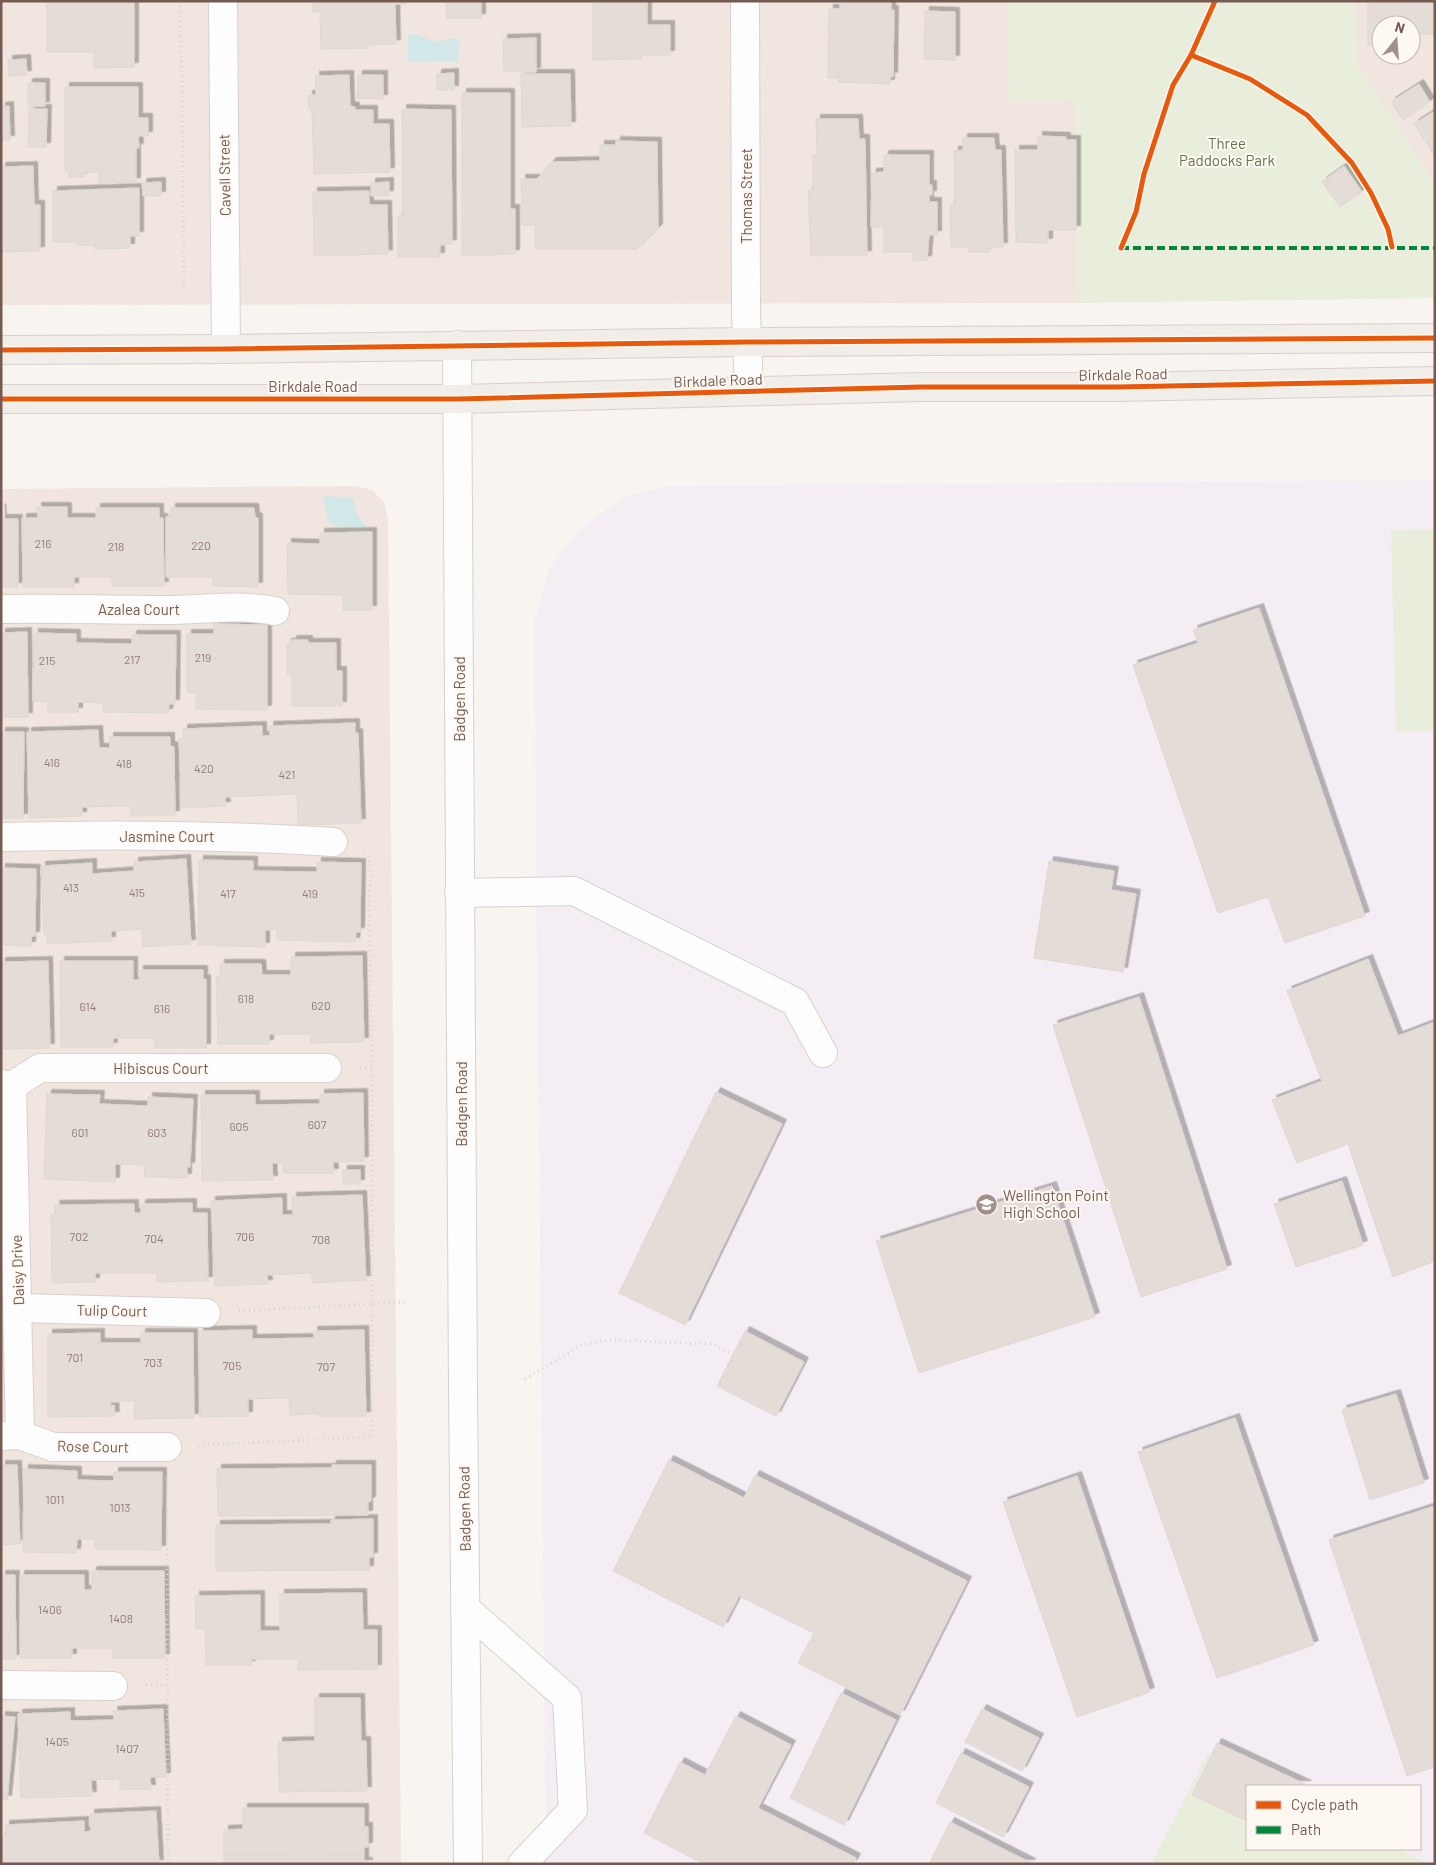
<svg xmlns="http://www.w3.org/2000/svg" width="1436" height="1865" font-family="Barlow,sans-serif">
	<style>
		.residential { fill: #f0e6df; fill-rule: evenodd }
		.education { fill: #f4eef4; fill-rule: evenodd }
		.green { fill: #e8eddc }
		.water { fill: #d2e7e7 }
		.building { fill: #e4dcd7; stroke: #e0d7d2; filter: url(#shadow) }
		.lines { fill: none; stroke-linecap: round; stroke-linejoin: round }
		.minor-casing { stroke: #d7d1ce; stroke-width: 30 }
		.major-casing { stroke: #d9d0cd; stroke-width: 30 }
		.path { stroke: #dad3d0; stroke-width: 3; stroke-dasharray: 1 4; stroke-linecap: butt }
		.minor { stroke: #fefdfd; stroke-width: 28 }
		.major { stroke: #f1ede8; stroke-width: 28 }
		.quiet { stroke: #00873e; stroke-width: 4; stroke-dasharray: 8 4; stroke-linecap: butt }
		.cycleway-casing { stroke: #fef8f3; stroke-width: 8 }
		.cycleway { stroke: #e8590c; stroke-width: 5 }
		.labels { text-anchor: middle; dominant-baseline: central; stroke-width: 4; stroke-linejoin: round; paint-order: stroke }
		.number-label { font-size: 12px; fill: #927c75 }
		.park-label { font-size: 15px; fill: #5d784b; stroke: #fef8f3 }
		.street-label { font-size: 15px; fill: #745a51; stroke: #fef8f3 }
		.poi-label { font-size: 15px; fill: #745a51; stroke: #fef8f3; text-anchor: start }
	</style>
	<defs>
		<filter id="shadow"><feDropShadow dx="4.5" dy="-4.5" stdDeviation="0" flood-color="#0004"/></filter>
	</defs>
	<rect width="100%" height="100%" fill="#f8f4f0"/>
	<!-- residential -->
	<g class="residential">
		<path d="M1 1H1008L1009 102 1075 100 1078 303 1 305Z"/>
		<path d="M1354 1H1435V185L1356 62ZM1381 25H1411V55H1381Z"/>
		<path d="M356 486 372 490 384 502 388 519 401 1864H1V489Z"/>
	</g>
	<!-- education -->
	<path class="education" d="M1435 480V1864H546L534 623 550 567 581 528 626 496 671 486ZM1247 1786H1420V1849H1247Z"/>
	<!-- green -->
	<g class="green">
		<path d="M1008 1H1354L1356 62 1435 185V298L1078 303 1075 101 1009 102Z"/>
		<path d="M1435 529V731H1396L1391 530Z"/>
		<path d="M1208 1753 1274 1786H1247V1849H1399L1428 1864H1151Z"/>
	</g>
	<!-- water -->
	<g class="water">
		<path d="M408 34 419 35 433 42 457 38 460 41 458 61 408 62Z"/>
		<path d="M323 496 352 498 358 517 367 527H338L328 520Z"/>
	</g>
	<!-- building -->
	<g class="building">
		<path d="M312 1H406V4H395L396 44 368 45V48L321 49 320 12H313Z"/>
		<path d="M446 1H481V18H447Z"/>
		<path d="M593 1H647V25H670V55H642V59L593 60Z"/>
		<path d="M840 1H891V10H894L893 77 890 76V84L838 82V78H828L829 9H840Z"/>
		<path d="M1368 1H1435V34H1411V25H1381V45H1368Z"/>
		<path d="M47 2H134V67L94 68V52H47Z"/>
		<path d="M925 11 955 12V60L924 59Z"/>
		<path d="M536 38V72H517V71H504L503 39Z"/>
		<path d="M26 59 27 75 9 76 8 60Z"/>
		<path d="M454 73V90H437V74Z"/>
		<path d="M521 74H570L571 126 522 127Z"/>
		<path d="M349 75 350 106 355 107V110H373V124H389L390 172 314 174 312 110H309L308 95H316L315 76Z"/>
		<path d="M358 75H383V99L357 98Z"/>
		<path d="M28 83H45V106L28 107Z"/>
		<path d="M1419 84 1430 102 1403 120 1391 102Z"/>
		<path d="M65 87H138V118H148V136H138L139 148H136V182L99 183V172H84V177H69V172L65 171Z"/>
		<path d="M462 93H510V209H515V254L462 256Z"/>
		<path d="M9 106 10 140H1V107Z"/>
		<path d="M29 109H47L46 147H28Z"/>
		<path d="M402 109 451 110 452 244 440 245V257H398V216L403 215Z"/>
		<path d="M1435 111V156L1414 124Z"/>
		<path d="M816 119H858L859 139H865L867 255 811 256 808 191H813V155H817Z"/>
		<path d="M1038 136 1066 137V140H1076V230H1048V243L1016 242 1015 150H1038Z"/>
		<path d="M963 138H994L995 150H1001L1003 247H990L989 252H969V247L951 248 950 206 955 205 954 151 963 150Z"/>
		<path d="M616 141 657 142 658 228 637 249H535V225H522L521 179H537L552 162 600 161V145H616Z"/>
		<path d="M884 155H929V185H932V195H929V202H937V235H929L927 260 913 261V252H884V227H871L872 173 884 172Z"/>
		<path d="M33 166 34 205H40V251L1 252V167Z"/>
		<path d="M1344 166 1362 192 1340 207 1322 182Z"/>
		<path d="M161 182V196H143L142 183Z"/>
		<path d="M389 182V195L371 196V183Z"/>
		<path d="M139 188V236H130V248L95 249V245H76V242H53V191Z"/>
		<path d="M369 191V205H387L388 254 314 256 313 192Z"/>
		<path d="M37 507H67V518H96V508H159V518H163L164 586H112V577H74V587H23L22 518H38Z"/>
		<path d="M1 508 2 519H18V587H1Z"/>
		<path d="M171 508H254L255 517 258 518V587L213 586V577H166V517H171Z"/>
		<path d="M372 532V610H343V595L288 594 287 543 320 544V533Z"/>
		<path d="M1259 608 1365 916 1285 943 1268 897 1218 913 1133 665 1198 643 1193 630Z"/>
		<path d="M214 624 267 625V710L196 709V693L187 692V634H214Z"/>
		<path d="M27 632 28 717H1V633Z"/>
		<path d="M34 633 76 634V643L132 644V635H176L175 704H169L168 713 103 712V703L78 702V712H48V702L33 701Z"/>
		<path d="M292 640H308V643H336V671H342V706H292V674H287V643H292Z"/>
		<path d="M355 723V733H358L361 823 298 825 297 794 225 797 226 806 182 808 179 739H183V729L262 726V736H270L269 726Z"/>
		<path d="M98 730 99 748H110L109 737H170V746L174 747 175 815 131 816V806L82 807V816L29 818 27 732Z"/>
		<path d="M1 732H24L23 818H1Z"/>
		<path d="M186 859 191 944 143 947 142 929 111 931V941L47 944V934L44 935 41 866 92 863V874L134 871V862Z"/>
		<path d="M199 860 253 861V871L317 872V862L361 863 360 932H356L355 942 277 940V930H265V947L198 945Z"/>
		<path d="M1049 861 1114 871 1111 890 1136 894 1123 972 1034 958Z"/>
		<path d="M1 868 36 869 35 936H31V946L1 945Z"/>
		<path d="M362 956 364 1042 311 1043V1034H269V1044H218L216 976H220V964H261L262 975H291V957Z"/>
		<path d="M1368 959 1398 1036 1435 1022V1261L1393 1277 1348 1144 1297 1163 1272 1100 1322 1081 1287 991Z"/>
		<path d="M48 961 50 1048 1 1049V962Z"/>
		<path d="M60 961H133V980H139V970H203V980L206 979V1048H155V1038H113V1047H61Z"/>
		<path d="M1139 997 1227 1269 1141 1297 1053 1025Z"/>
		<path d="M716 1092 782 1124 685 1325 619 1293Z"/>
		<path d="M363 1093 364 1161 333 1162 334 1173H283V1163H272L273 1180 202 1181 201 1095H255V1105L320 1104V1094Z"/>
		<path d="M47 1094 100 1095 99 1104 148 1106V1097L193 1099 190 1167H187V1178L144 1177 145 1165 115 1164V1182L44 1179Z"/>
		<rect x="343" y="1170" width="17" height="14"/>
		<path d="M1342 1181 1363 1245 1296 1267 1274 1204Z"/>
		<path d="M1052 1186 1095 1317 919 1373 876 1241Z"/>
		<path d="M362 1195 366 1280 312 1283V1273L267 1275 268 1284 215 1286 211 1201 282 1198V1215H293L292 1197Z"/>
		<path d="M192 1203V1213H207L208 1281 157 1282V1273H95V1282L52 1283 51 1214H56L55 1205 134 1204V1213H141V1204Z"/>
		<path d="M252 1330V1339L314 1338 313 1331 364 1330 366 1416H319L318 1414 290 1415 289 1398 248 1399V1416L200 1417 199 1331Z"/>
		<path d="M745 1331 804 1362 776 1416 717 1386Z"/>
		<path d="M100 1333V1343H141V1333H193L194 1418 134 1419 135 1401 110 1402 111 1406 114 1405 115 1416 48 1417V1334Z"/>
		<path d="M1396 1394 1424 1483 1370 1500 1342 1410Z"/>
		<path d="M1235 1418 1314 1645 1217 1678 1138 1452Z"/>
		<path d="M669 1460 744 1498 755 1475 967 1581 900 1715 798 1663 814 1633 739 1596 723 1627 613 1571Z"/>
		<path d="M1 1465H17L20 1544 1 1545Z"/>
		<path d="M332 1465H371V1501L368 1502V1515L218 1516 217 1469 332 1468Z"/>
		<path d="M24 1469 77 1471V1480L114 1481V1472H162L161 1550 95 1549V1539H77L76 1553 23 1552Z"/>
		<path d="M1077 1476 1150 1692 1077 1717 1003 1502Z"/>
		<path d="M1435 1506V1767L1407 1776 1329 1540Z"/>
		<path d="M373 1519V1557H369V1570L216 1571V1525L331 1524V1520Z"/>
		<path d="M92 1571H164L165 1658H112L113 1648H72V1658H20V1575H84V1590H92Z"/>
		<path d="M1 1575H15L16 1659H1Z"/>
		<path d="M362 1593 363 1630H377V1669L298 1670V1659H251V1665H206L205 1628 196 1629 195 1596 260 1595V1631H280V1594Z"/>
		<path d="M841 1693 896 1720 844 1825 790 1798Z"/>
		<path d="M315 1698H360L361 1741H366L367 1791 279 1792 278 1742 315 1741Z"/>
		<path d="M163 1709 166 1777H150L151 1789H120V1779L91 1780 92 1796 21 1798 18 1714 70 1712V1721L114 1720 113 1711Z"/>
		<path d="M982 1709 1039 1738 1022 1771 965 1742Z"/>
		<path d="M1 1716 15 1717 7 1800 1 1799Z"/>
		<path d="M736 1716 791 1745 758 1808 856 1858 853 1864H704L644 1833 680 1762 705 1775Z"/>
		<path d="M1217 1743 1307 1785 1247 1786V1821L1192 1795Z"/>
		<path d="M961 1753 1029 1787 1003 1837 936 1803Z"/>
		<path d="M243 1808H364V1827H368V1847H364V1854L224 1855V1830L243 1829Z"/>
		<path d="M156 1811 159 1864H3L1 1836H6L5 1825 84 1821V1832L91 1831 90 1814Z"/>
		<path d="M950 1822 1031 1863V1864H929Z"/>
		<path d="M364 1854V1862H368V1864H224V1855Z"/>
	</g>
	<g class="lines">
		<defs>
			<g id="minor">
				<path d="M223 1 226 349"/>
				<path d="M745 1 746 312 749 391"/>
				<path d="M457 345 463 1392 468 1864"/>
				<path d="M1 609C56 608 111 610 165 610 203 610 238 604 275 611"/>
				<path d="M1 837C113 834 222 835 333 842"/>
				<path d="M459 893 574 891 795 1002 823 1053"/>
				<path d="M1 1084 12 1086 40 1068H327"/>
				<path d="M19 1308 206 1313"/>
				<path d="M20 1435 53 1447H167"/>
				<path d="M1 1436 20 1435 12 1086"/>
				<path d="M465 1608 567 1698 573 1810 522 1864"/>
				<path d="M1 1685 113 1686"/>
			</g>
			<g id="major">
				<path d="M1 350 226 349 747 342 1435 338"/>
				<path d="M1 399H458L921 387H1117L1435 381"/>
			</g>
		</defs>
		<!-- minor casing -->
		<use href="#minor" class="minor-casing"/>
		<!-- major casing -->
		<use href="#major" class="major-casing"/>
		<!-- path -->
		<g class="path">
			<path d="M179 1 182 79 184 294"/>
			<path d="M360 1068H372"/>
			<path d="M239 1311 405 1302"/>
			<path d="M525 1379 581 1345 607 1340 712 1344 774 1375"/>
			<path d="M198 1445 372 1437V1068L369 896 371 877 369 857 364 853"/>
			<path d="M167 1479 168 1864"/>
			<path d="M146 1685H168"/>
		</g>
		<!-- minor -->
		<use href="#minor" class="minor"/>
		<!-- major -->
		<use href="#major" class="major"/>
		<!-- quiet -->
		<path class="quiet" d="M1121 248H1435"/>
		<defs>
			<g id="cycleway">
				<path d="M1191 55 1250 79 1307 115 1352 163 1371 193 1388 229 1392 247"/>
				<path d="M1121 248 1136 212 1144 174 1173 85 1191 55 1215 1"/>
				<path d="M1 350 226 349 747 342 1435 338"/>
				<path d="M1 399H458L921 387H1117L1435 381"/>
			</g>
		</defs>
		<!-- cycleway casing -->
		<use href="#cycleway" class="cycleway-casing"/>
		<!-- cycleway -->
		<use href="#cycleway" class="cycleway"/>
	</g>
	<!-- icons -->
	<defs>
		<symbol id="school-disc" viewBox="-11 -11 22 22"><circle r="9.5" fill="#a29089" stroke="#fef8f3"/><path d="M0-5L7-2L0 1L-7-2ZM-4 1L0 2.5L4 1V4Q0 6-4 4Z" fill="#fff"/></symbol>
	</defs>
	<g fill-rule="evenodd">
		<use href="#school-disc" x="974" y="1192" width="25" height="25"/>
	</g>
	<g class="labels">
		<!-- number labels -->
		<g class="number-label">
			<text x="43" y="543">216</text>
			<text x="201" y="545">220</text>
			<text x="116" y="546">218</text>
			<text x="203" y="657">219</text>
			<text x="132" y="659">217</text>
			<text x="47" y="660">215</text>
			<text x="52" y="762">416</text>
			<text x="124" y="763">418</text>
			<text x="204" y="768">420</text>
			<text x="287" y="774">421</text>
			<text x="71" y="887">413</text>
			<text x="137" y="892">415</text>
			<text x="228" y="893">417</text>
			<text x="310" y="893">419</text>
			<text x="246" y="998">618</text>
			<text x="321" y="1005">620</text>
			<text x="88" y="1006">614</text>
			<text x="162" y="1008">616</text>
			<text x="317" y="1124">607</text>
			<text x="239" y="1126">605</text>
			<text x="80" y="1132">601</text>
			<text x="157" y="1132">603</text>
			<text x="79" y="1236">702</text>
			<text x="245" y="1236">706</text>
			<text x="154" y="1238">704</text>
			<text x="321" y="1239">708</text>
			<text x="75" y="1357">701</text>
			<text x="153" y="1362">703</text>
			<text x="232" y="1365">705</text>
			<text x="326" y="1366">707</text>
			<text x="55" y="1499">1011</text>
			<text x="120" y="1507">1013</text>
			<text x="50" y="1609">1406</text>
			<text x="121" y="1618">1408</text>
			<text x="57" y="1741">1405</text>
			<text x="127" y="1748">1407</text>
		</g>
		<!-- park labels -->
		<g class="park-label">
			<text x="1227" y="143">Three<tspan x="1227" dy="17">Paddocks Park</tspan></text>
		</g>
		<!-- street labels -->
		<g class="street-label">
			<text transform="translate(224 175) rotate(-91)">Cavell Street</text>
			<text transform="translate(746 196) rotate(-90)">Thomas Street</text>
			<text transform="translate(1123 374) rotate(-1)">Birkdale Road</text>
			<text transform="translate(718 380) rotate(-2)">Birkdale Road</text>
			<text x="313" y="386">Birkdale Road</text>
			<text x="139" y="609">Azalea Court</text>
			<text transform="translate(459 699) rotate(-90)">Badgen Road</text>
			<text x="167" y="836">Jasmine Court</text>
			<text x="161" y="1068">Hibiscus Court</text>
			<text transform="translate(461 1104) rotate(-90)">Badgen Road</text>
			<text transform="translate(17 1270) rotate(-92)">Daisy Drive</text>
			<text transform="translate(112 1310) rotate(1)">Tulip Court</text>
			<text transform="translate(93 1446) rotate(1)">Rose Court</text>
			<text transform="translate(464 1509) rotate(-91)">Badgen Road</text>
		</g>
		<!-- poi labels -->
		<g class="poi-label">
			<text x="1003" y="1195">Wellington Point<tspan x="1003" dy="17">High School</tspan></text>
		</g>
	</g>
	<!-- border -->
	<rect width="1436" height="1865" fill="none" stroke="#745a51" stroke-width="5"/>
	<!-- legend -->
	<rect x="1246" y="1785" width="175" height="65" fill="#fef8f3" stroke="#c7b9b2"/>
	<rect x="1256" y="1801" width="25" height="8" fill="#e8590c" stroke="#c7b9b2"/>
	<text x="1291" y="1810" font-size="15" fill="#745a51">Cycle path</text>
	<rect x="1256" y="1826" width="25" height="8" fill="#00873e" stroke="#c7b9b2"/>
	<text x="1291" y="1835" font-size="15" fill="#745a51">Path</text>
	<!-- north arrow -->
	<g transform="translate(1396 40) rotate(17)"><circle r="24" fill="#fef8f3" stroke="#c7b9b2"/>
	<path d="M0-4L9 19L0 12L-9 19Z" fill="#a29089"/>
	<text y="-8" font-size="14" font-weight="bold" text-anchor="middle" fill="#745a51">N</text>
	</g>
</svg>
